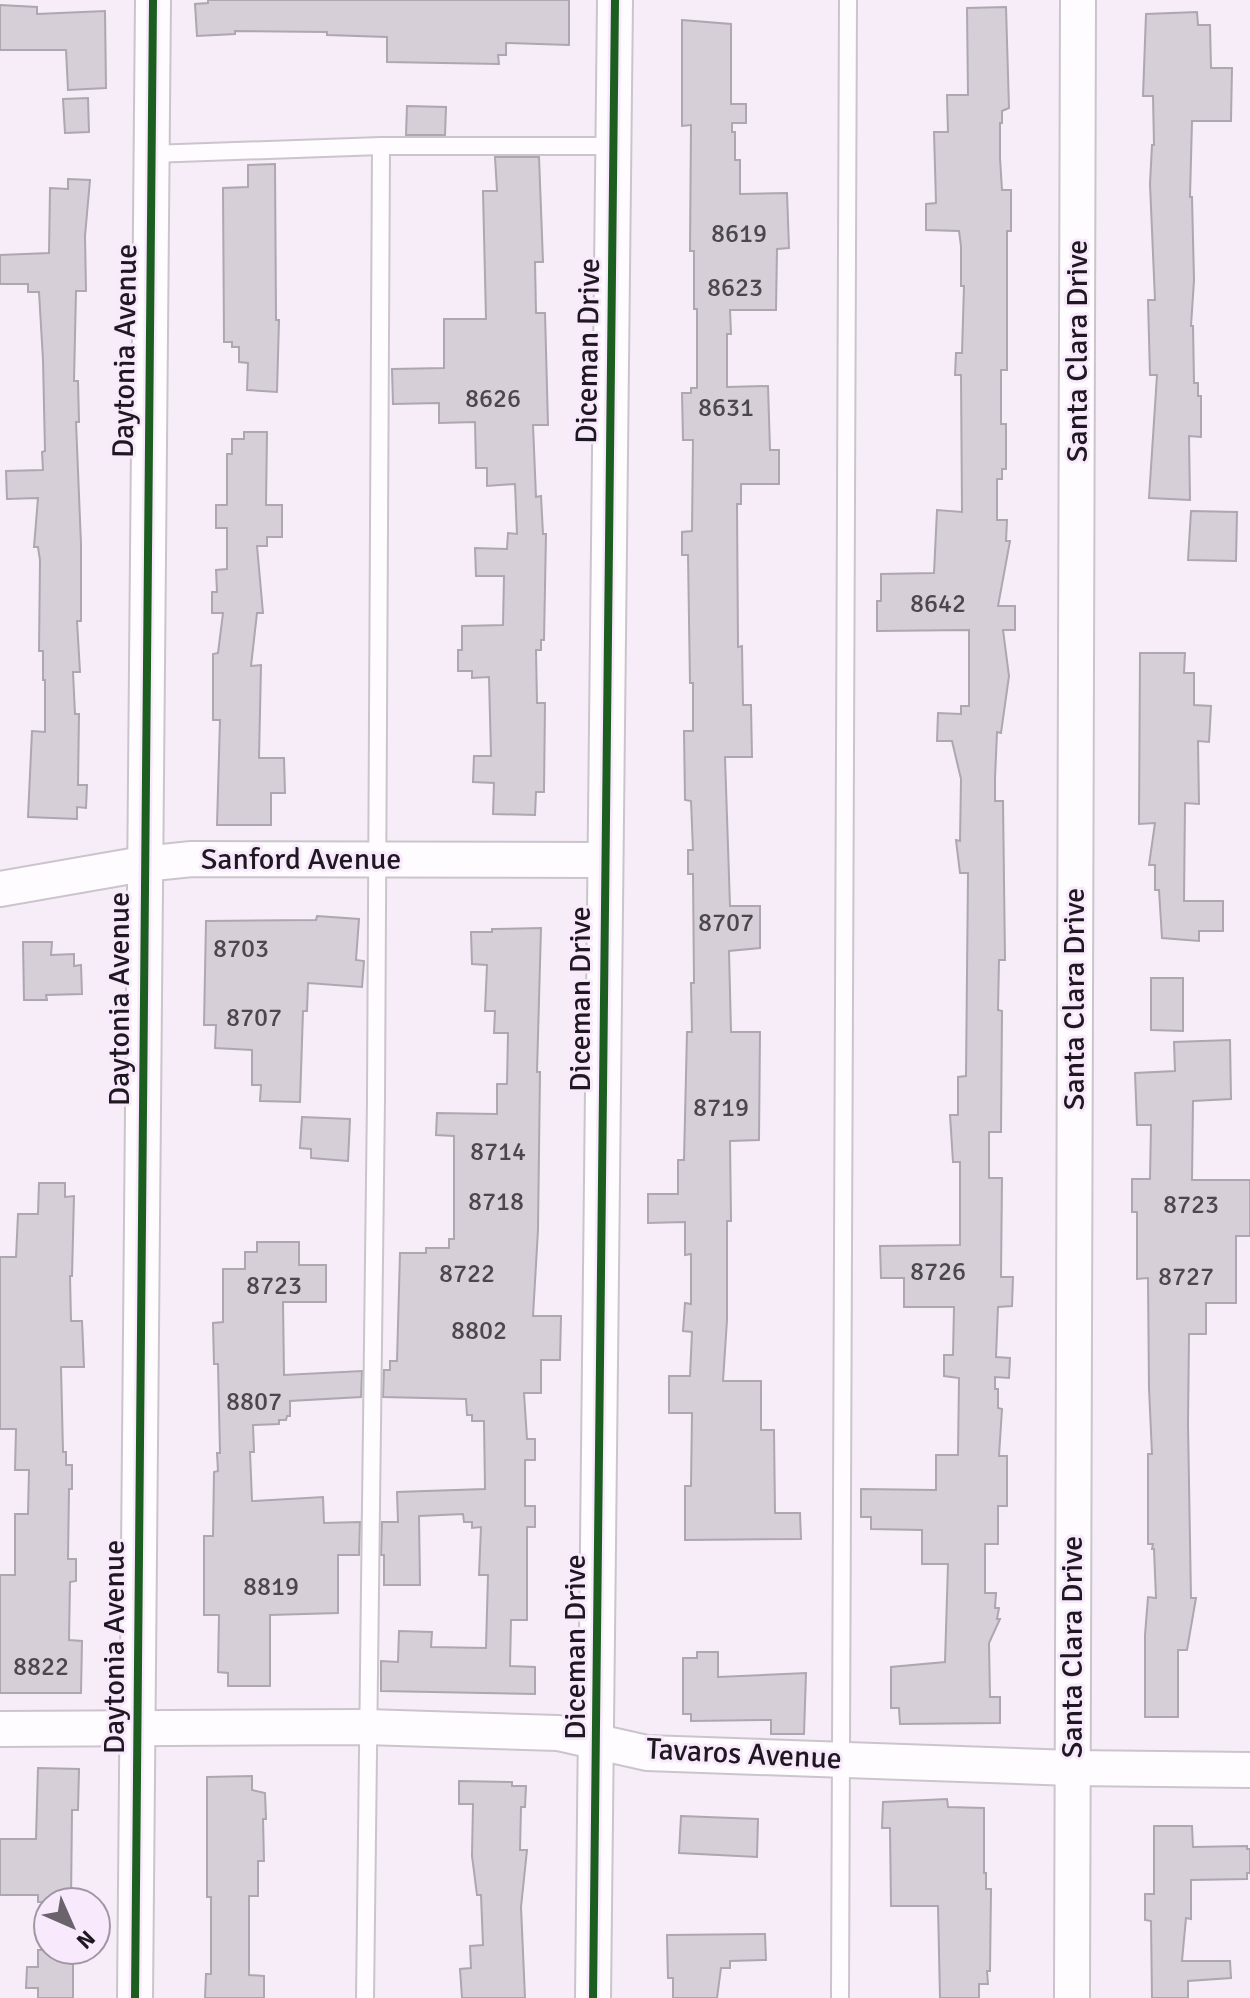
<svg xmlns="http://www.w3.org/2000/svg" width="1250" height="1998" font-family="Signika,sans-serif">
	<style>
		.building { fill: #d6cfd8; stroke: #ada7af; stroke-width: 2 }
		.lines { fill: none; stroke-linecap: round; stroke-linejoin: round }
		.lane-casing { stroke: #cbc4cc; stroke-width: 20 }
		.street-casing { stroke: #cbc4cc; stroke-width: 38 }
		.lane { stroke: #fefcfe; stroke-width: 16 }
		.street { stroke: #fefcfe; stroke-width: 34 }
		.cycleway-casing { stroke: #f9e9fc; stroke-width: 13 }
		.cycleway { stroke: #1b5e20; stroke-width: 8 }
		.labels { text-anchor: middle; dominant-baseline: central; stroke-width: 6; stroke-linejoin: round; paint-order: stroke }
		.number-label { font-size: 26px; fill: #4c464e }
		.street-label { font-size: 30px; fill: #1e1920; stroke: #f9e9fc }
	</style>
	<rect width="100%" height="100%" fill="#f6edf8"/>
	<!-- building -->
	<g class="building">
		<path d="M208 0H569V45L506 43V55H498L499 64 387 62V37L327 35V32L235 31V34L197 36 195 4 208 3Z"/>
		<path d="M0 5 37 7V14L105 11 106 88 68 90 66 50H0Z"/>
		<path d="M1006 7 1009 108 1002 111V123H1000V158L1002 190H1011V231H1007V370H1001V424H1006V469H1002V479H997V520H1007L1006 541H1010L998 606H1015V630H1003L1009 676 1001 733 997 732 995 778V801H1003L1005 960H999L998 1010 1002 1011 1001 1132H989V1178H1002L1001 1277H1013L1012 1306 998 1307 996 1357 1010 1358 1009 1378 995 1377V1389H998V1408L1002 1409 999 1456H1007V1506H998V1544H985V1593H996L995 1608H999L997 1619H1000L989 1643 990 1697H1000V1723L900 1724 899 1708H891V1667L945 1662 948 1564H922V1530L871 1529V1517H861V1489L936 1490V1455H958L959 1378 944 1376V1355H953L954 1307H904V1278H881L880 1246 960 1245V1162H953L950 1115H958V1077L966 1076 968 873H960L956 840 960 841 961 779 952 741H937L938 713 961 714V706H969V630L877 631V601H881V574L934 573 937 510 962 512 961 375H955L956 353H962L964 286H961V246L959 231 926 230V204L936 203 934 132H948L947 95H968L967 8Z"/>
		<path d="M1197 12 1198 25H1210L1211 68H1232L1231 121H1192L1190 197H1192L1194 280 1191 326H1193L1194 383H1198V396H1201V437L1189 436 1190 500 1149 498 1157 375H1150L1148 300H1155L1150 184 1152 145H1154L1153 96H1143L1146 14Z"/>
		<path d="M682 20 731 24V104H746V123H732V132H735V160H740V194L787 193 789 248 777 249 776 310H730L731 334H727V387L768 386 770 450H779V484H741V504H737L738 647 742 646 743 705H751L752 757H725L730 906H760V948L729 951 731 1032H760L759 1140 730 1141 731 1221H727V1320L723 1381H761V1430H774L775 1513H800L801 1539 685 1540V1486H691L692 1413H669V1376H690L692 1332 683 1331 685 1303 691 1304V1254L685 1255V1222L648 1223V1194H678V1160H684L687 1032H692L691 983H694L693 874H688V850H693L691 801 685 800 684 731H693V683H690L688 555H682V532L692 531 693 440H683L682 393H691V388H697V309H694V251H690L691 125 682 126Z"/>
		<path d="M88 98 89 132 65 133 63 99Z"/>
		<path d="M407 106 446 107 445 135H406Z"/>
		<path d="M495 157H539L543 262H535L536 313H545L548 425H533L536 497 541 496 543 534H546L544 640H541V650H536L537 703H545L544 792H536L535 815 493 814 494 783 473 782 474 756H491L489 677 472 678V671H458V650H462V626L503 625 504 576H476L475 548 507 549 508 533 517 534 515 484 487 486V468H476L475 422 439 423V403L393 404 392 369 444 368V319H486L483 191H497Z"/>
		<path d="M275 164 276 320H279L277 392 247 390 248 363 239 362V347H232V342H224L223 188 248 187V165Z"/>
		<path d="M68 179 90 180 85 236 86 291H76L74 381H78L79 422H76L81 544V621H77L80 672H73L75 714H79L78 785H87L86 808 77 807V819L28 817 32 731 45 732V680H43V651H39L40 560 38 547H34L38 498 7 499 6 471 43 470 42 452 45 451 43 360 39 292H28V284H0V255L49 253 50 188 68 189Z"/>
		<path d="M244 432H267L266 505H282V537H267V546H257L263 613H257L251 666 261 665 259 758H284L285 793H271V825H217L220 720H213V654L218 653 223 613H212V592H217L216 570 227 569V528H216V505H227V454H232V439H244Z"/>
		<path d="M1191 511 1237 512 1236 561 1188 560Z"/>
		<path d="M1140 653H1185L1184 673H1194V705L1211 706 1209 742 1198 741 1199 804 1185 803 1184 901H1223V931H1199V941L1162 938 1159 890H1155V865H1149L1155 823 1139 824Z"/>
		<path d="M317 916 359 919 356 960 364 961 362 987 308 983 307 1011H303L300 1102 260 1101 261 1085H252V1050L215 1048 216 1025H204L206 921 316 920Z"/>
		<path d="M541 928 537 1072H540L538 1230 533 1316H561L560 1360H541V1393H524L527 1439H535V1460H525V1506H535V1527H527V1620H511L510 1666 535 1667V1694L381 1691V1661L398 1662 399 1631 432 1632 431 1647 486 1648 488 1575H479L481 1527 472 1528V1522H464L463 1514 419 1516 420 1585H384V1555H381L382 1522H398L397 1492 485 1489 484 1421H472V1415H467L466 1399 383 1397 384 1370H390V1361H397L400 1253H426V1248H449V1239H454V1136L436 1135 437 1113 497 1114V1084H507L508 1033H494L495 1011H485L487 965 472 964 471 932H492V929Z"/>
		<path d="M23 942H52L51 955 74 954V966L81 965 82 994 46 995 47 1000H24Z"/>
		<path d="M1151 978H1183V1031L1151 1030Z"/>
		<path d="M1230 1040 1231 1099 1193 1101 1192 1180H1250V1236H1236V1303H1206V1334H1189L1188 1424 1191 1598H1196L1187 1650H1178V1717H1145V1635L1148 1597 1156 1598 1154 1549H1152L1153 1544H1148V1454H1152L1149 1388 1148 1278 1137 1279V1212H1132V1179H1150L1151 1125H1137L1135 1073 1175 1071 1174 1042Z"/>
		<path d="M302 1117 350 1119 348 1161 311 1158V1149L300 1148Z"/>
		<path d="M39 1183H65V1197L74 1196 72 1276H70L71 1321H82L84 1367H61L63 1452H66V1465H72V1489H69L68 1559H76V1581L70 1582 69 1640 82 1641 81 1693H0V1575H15V1514H28L29 1470H15L16 1429H0V1257H16L18 1214H38Z"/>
		<path d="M257 1242H299V1265H326V1302H283L284 1375 362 1371 361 1397 290 1401V1416H287L286 1420H279V1424L253 1425 254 1452H250L252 1501 323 1497 324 1523 360 1522 359 1555H338V1613L270 1615V1686H228V1673L218 1672 219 1615H204V1536H213L214 1472 218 1471 217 1453H220L218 1364H214L213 1323 223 1322V1269H245V1252H257Z"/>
		<path d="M697 1652H718V1677L806 1673 804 1734H771V1720L691 1721V1714H683V1658H697Z"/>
		<path d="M38 1768 79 1769 78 1810H72L71 1902H38V1895H0V1839H36Z"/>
		<path d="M252 1776V1790L265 1793 266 1819H263L264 1861H258V1896H249V1975L264 1976V1998H205L206 1974H211V1897H207V1777Z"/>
		<path d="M459 1781 512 1782V1786H526L525 1807H521L520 1850H527L521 1907 525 1998H462L460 1969 471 1968 470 1946 483 1945 481 1895H477L472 1856 473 1804H459Z"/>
		<path d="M947 1799 948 1807 984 1808V1873H986V1889H991L990 1971H987L988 1984H979V1998H940L938 1906H891L890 1828H882L883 1802Z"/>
		<path d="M681 1816 758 1819 757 1857 679 1853Z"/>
		<path d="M1154 1826H1192L1193 1847 1247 1846V1849H1250V1873H1247V1879L1191 1880V1919L1186 1918 1182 1961H1230L1231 1978 1188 1981V1998H1152L1151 1921 1145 1920V1894H1154Z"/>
		<path d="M765 1934 766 1960 730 1961V1968H721L717 1998H673V1978H668L667 1935Z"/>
		<path d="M38 1950H73V1998H38V1988H26L27 1967H38Z"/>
	</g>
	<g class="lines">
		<defs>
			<g id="lane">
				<path d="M151 154 381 146H616"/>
				<path d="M365 1998 376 1098 381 146"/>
				<path d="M840 1998 848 0"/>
			</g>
			<g id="street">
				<path d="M0 889 143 864 192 859 605 860"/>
				<path d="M0 1729 366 1727 558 1733 647 1753 1072 1768 1250 1770"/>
				<path d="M135 1998 153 0"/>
				<path d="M593 1998 615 0"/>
				<path d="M1072 1998 1078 0"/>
			</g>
		</defs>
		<!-- lane casing -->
		<use href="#lane" class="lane-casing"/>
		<!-- street casing -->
		<use href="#street" class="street-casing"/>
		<!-- lane -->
		<use href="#lane" class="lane"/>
		<!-- street -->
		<use href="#street" class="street"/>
		<defs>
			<g id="cycleway">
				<path d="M135 1998 153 0"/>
				<path d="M593 1998 615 0"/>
			</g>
		</defs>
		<!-- cycleway casing -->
		<use href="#cycleway" class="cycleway-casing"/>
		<!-- cycleway -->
		<use href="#cycleway" class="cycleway"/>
	</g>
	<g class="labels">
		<!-- number labels -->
		<g class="number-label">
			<text x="739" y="234">8619</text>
			<text x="735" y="288">8623</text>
			<text x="493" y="399">8626</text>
			<text x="726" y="408">8631</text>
			<text x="938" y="604">8642</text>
			<text x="726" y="923">8707</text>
			<text x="241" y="949">8703</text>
			<text x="254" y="1018">8707</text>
			<text x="721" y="1108">8719</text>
			<text x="498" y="1152">8714</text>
			<text x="496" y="1202">8718</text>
			<text x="1191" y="1205">8723</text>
			<text x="938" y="1272">8726</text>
			<text x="467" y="1274">8722</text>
			<text x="1186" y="1277">8727</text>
			<text x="274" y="1286">8723</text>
			<text x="479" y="1331">8802</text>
			<text x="254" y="1402">8807</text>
			<text x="271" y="1587">8819</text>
			<text x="41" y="1667">8822</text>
		</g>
		<!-- street labels -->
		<g class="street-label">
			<text transform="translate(125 351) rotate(-89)">Daytonia Avenue</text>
			<text transform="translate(588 351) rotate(-89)">Diceman Drive</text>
			<text transform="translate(1077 351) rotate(-90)">Santa Clara Drive</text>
			<text x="301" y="859">Sanford Avenue</text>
			<text transform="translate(119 999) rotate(-90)">Daytonia Avenue</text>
			<text transform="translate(580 999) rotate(-90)">Diceman Drive</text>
			<text transform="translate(1074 999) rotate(-90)">Santa Clara Drive</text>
			<text transform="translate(114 1647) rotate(-90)">Daytonia Avenue</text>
			<text transform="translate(575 1647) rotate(-90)">Diceman Drive</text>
			<text transform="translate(1072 1647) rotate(-90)">Santa Clara Drive</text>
			<text transform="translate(744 1754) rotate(3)">Tavaros Avenue</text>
		</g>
	</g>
	<!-- north arrow -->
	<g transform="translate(72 1926) rotate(135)"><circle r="38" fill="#f9e9fc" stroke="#a196a4" stroke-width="2"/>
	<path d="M0-6L14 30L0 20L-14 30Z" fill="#6a636c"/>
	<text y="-12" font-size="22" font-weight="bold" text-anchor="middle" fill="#1e1920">N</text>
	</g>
</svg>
